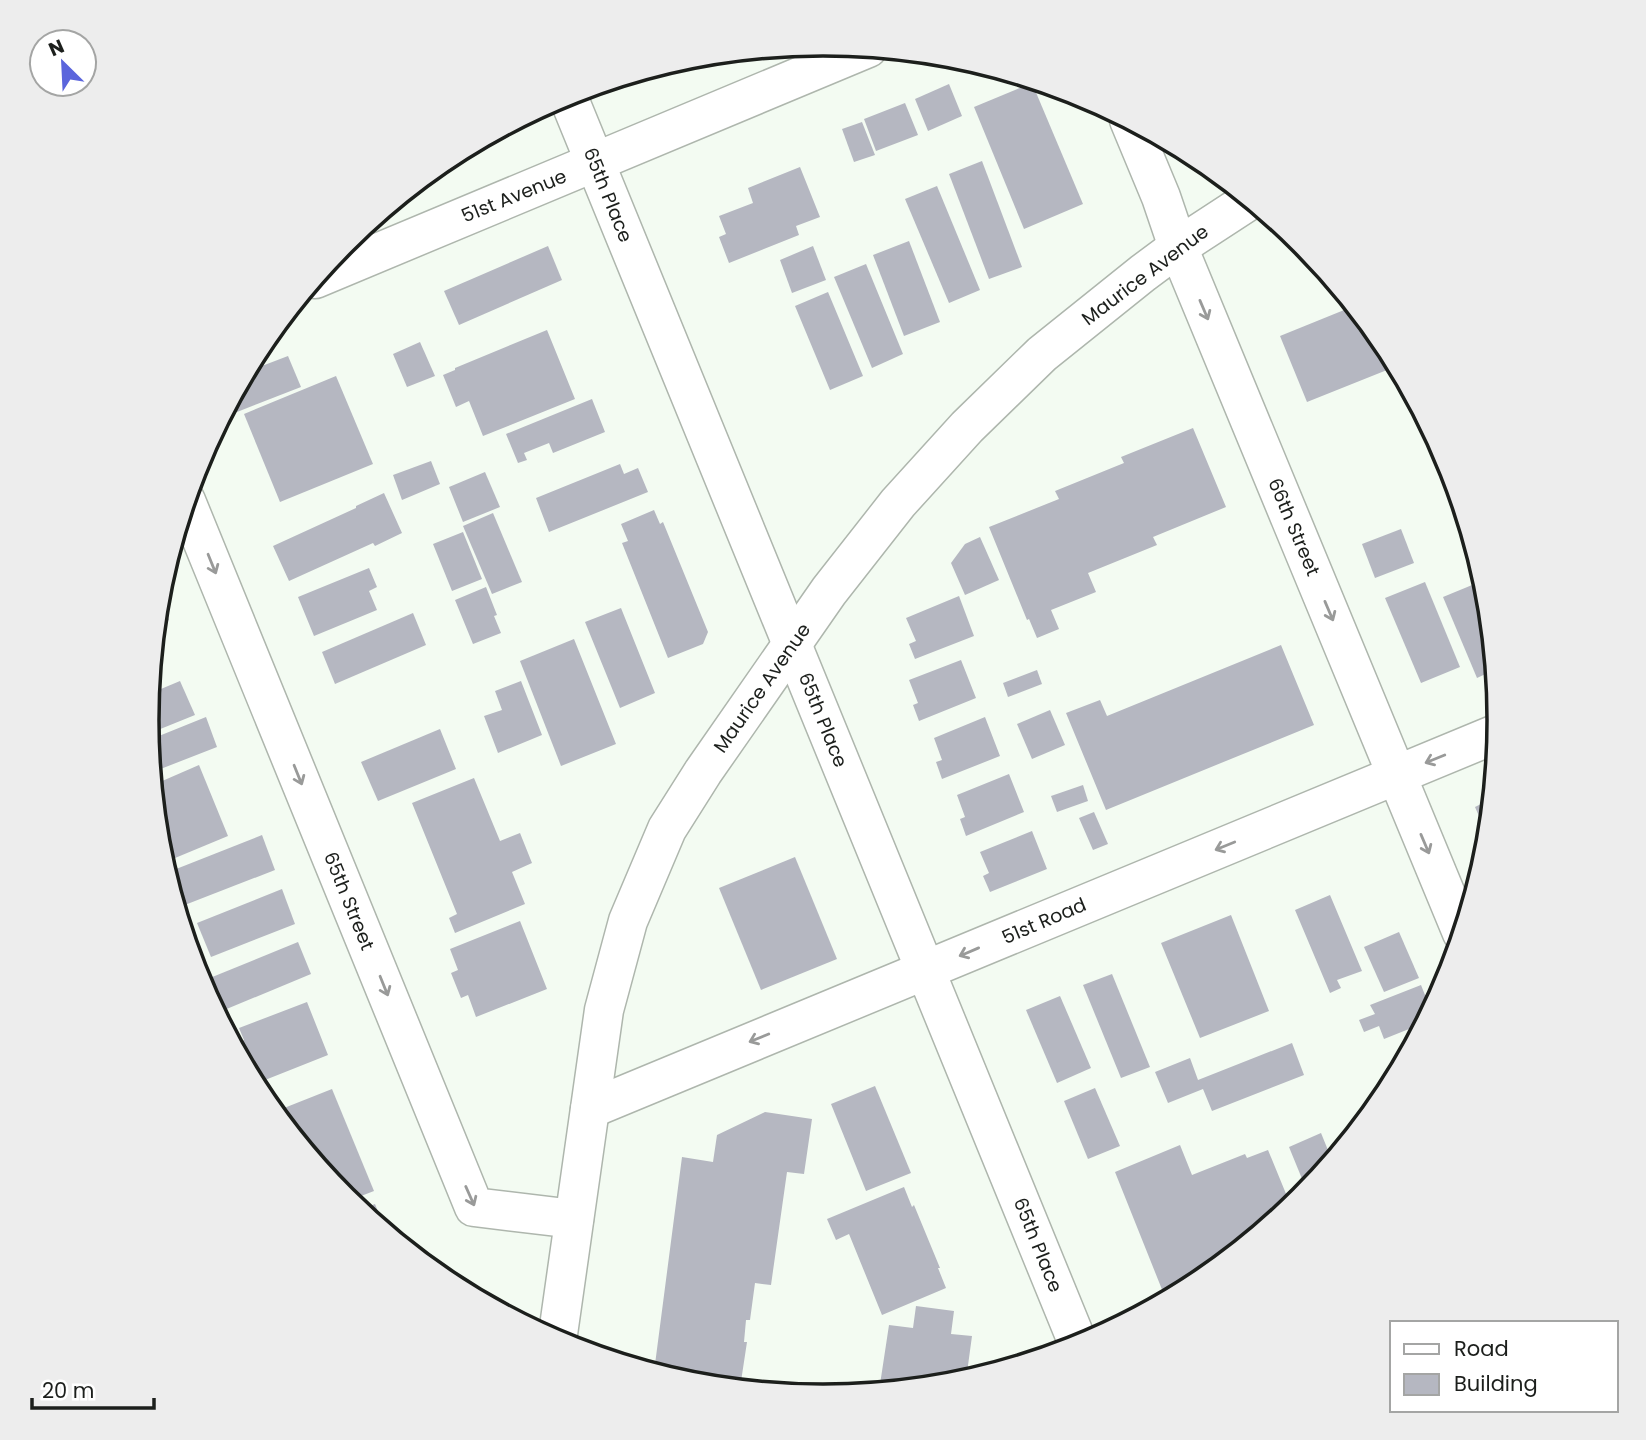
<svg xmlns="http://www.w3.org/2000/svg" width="1646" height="1440" font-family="Poppins,sans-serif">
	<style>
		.building { fill: #b5b7c1 }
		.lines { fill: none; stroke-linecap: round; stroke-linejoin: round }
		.minor-casing { stroke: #aeb6ad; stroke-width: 41 }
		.minor { stroke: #fff; stroke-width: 38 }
		.oneway { stroke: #999a99 }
		.labels { text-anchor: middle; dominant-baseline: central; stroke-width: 6; stroke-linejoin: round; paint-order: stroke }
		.street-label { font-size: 19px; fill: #1c1f1c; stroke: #fff }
		.rim { fill: none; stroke: #1c1f1c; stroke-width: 3.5 }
	</style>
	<rect width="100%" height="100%" fill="#f3fbf2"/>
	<!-- building -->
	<g class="building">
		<path d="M1032 83 1083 204 1024 229 974 107Z"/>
		<path d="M949 84 962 116 928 131 915 99Z"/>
		<path d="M905 103 918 135 876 151 864 119Z"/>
		<path d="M862 122 875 155 854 162 842 129Z"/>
		<path d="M982 161 1022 267 989 279 949 174Z"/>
		<path d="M800 167 820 217 796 226 799 235 729 263 719 237 726 234 719 216 753 203 748 188Z"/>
		<path d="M937 186 980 290 949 303 905 199Z"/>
		<path d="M909 241 940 322 904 336 873 255Z"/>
		<path d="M548 246 562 280 459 325 444 291Z"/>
		<path d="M813 246 826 280 792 293 780 260Z"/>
		<path d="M866 264 903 354 872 368 834 277Z"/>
		<path d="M828 292 863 376 830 390 795 306Z"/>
		<path d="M1354 306 1385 345 1397 366 1307 402 1280 336Z"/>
		<path d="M547 330 575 399 483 436 469 401 456 407 443 375 455 370V368Z"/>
		<path d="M420 342 435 376 407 387 393 354Z"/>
		<path d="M288 356 301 387 237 412 232 399 246 372Z"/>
		<path d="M336 376 373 464 280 502 244 414Z"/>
		<path d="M592 399 605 432 553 453 549 443 524 453 527 460 518 463 506 434Z"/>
		<path d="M1193 428 1226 507 1153 537 1157 545 1088 573 1096 592 1051 610 1059 629 1037 638 1029 619 1027 620 989 527 1059 499 1055 491 1124 463 1121 457Z"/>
		<path d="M431 461 440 484 402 500 393 475Z"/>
		<path d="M620 464 624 474 638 468 648 492 549 532 536 498Z"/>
		<path d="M485 472 500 507 463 522 449 487Z"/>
		<path d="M384 493 402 533 375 546 373 543 289 581 273 546 356 508V506Z"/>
		<path d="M654 510 660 524 663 522 708 632 703 644 668 658 622 543 628 541 621 524Z"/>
		<path d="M493 513 522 582 492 594 463 526Z"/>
		<path d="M1401 529 1414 563 1375 578 1362 544Z"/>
		<path d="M463 532 482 579 452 591 433 544Z"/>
		<path d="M980 537 999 580 965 595 951 563 965 544Z"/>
		<path d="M369 568 377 587 369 591 377 610 314 636 298 597Z"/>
		<path d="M1481 572 1486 588 1487 598 1477 575Z"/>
		<path d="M1425 582 1460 667 1421 683 1385 598Z"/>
		<path d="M1477 583 1489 612 1494 670 1477 678 1443 597Z"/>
		<path d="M164 587 168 598 161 600 169 620 156 626 160 589Z"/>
		<path d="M486 587 497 615 494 616 501 633 473 644 455 600Z"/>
		<path d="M959 596 974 636 915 659 909 644 916 641 906 618Z"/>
		<path d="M621 608 655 693 620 708 585 622Z"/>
		<path d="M413 613 426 645 335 684 322 652Z"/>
		<path d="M574 639 616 744 561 766 520 661Z"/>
		<path d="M1281 645 1314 725 1106 810 1066 713 1100 700 1107 716Z"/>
		<path d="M961 660 976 698 919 721 913 705 918 703 909 680Z"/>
		<path d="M1037 670 1042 684 1008 697 1003 683Z"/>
		<path d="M180 681 195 715 148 734 147 720 149 694Z"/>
		<path d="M521 681 542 735 498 753 484 716 502 710 495 691Z"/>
		<path d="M1050 710 1065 745 1032 759 1017 724Z"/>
		<path d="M206 717 217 747 158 770 154 762 151 763 149 740Z"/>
		<path d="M985 717 1000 756 942 779 936 762 942 760 934 738Z"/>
		<path d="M440 729 456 769 378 801 361 762Z"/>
		<path d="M199 765 228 836 163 863 160 852 153 785Z"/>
		<path d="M1009 774 1024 812 966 836 960 819 965 817 957 795Z"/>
		<path d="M474 778 500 841 520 833 532 863 512 872 525 904 455 933 449 918 457 914 412 803Z"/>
		<path d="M1083 785 1088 801 1057 812 1051 796Z"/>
		<path d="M1491 799 1489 820 1488 837 1475 807Z"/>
		<path d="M1094 812 1108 844 1093 850 1079 818Z"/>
		<path d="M1032 831 1047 869 990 892 983 876 989 873 980 852Z"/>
		<path d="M262 835 275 870 177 908 166 873Z"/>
		<path d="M795 857 837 959 761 990 719 888Z"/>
		<path d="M282 889 295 924 211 957 197 923Z"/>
		<path d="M1330 895 1362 971 1337 980 1341 988 1330 993 1295 910Z"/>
		<path d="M1231 915 1269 1011 1200 1038 1161 943Z"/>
		<path d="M520 921 547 989 476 1017 468 995 461 998 451 973 458 970 450 949Z"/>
		<path d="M1399 932 1419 978 1384 992 1364 947Z"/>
		<path d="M298 942 311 974 217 1013 200 982Z"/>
		<path d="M1112 974 1150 1067 1121 1078 1083 985Z"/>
		<path d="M1421 985 1431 1010 1424 1023 1384 1039 1379 1026 1364 1032 1359 1020 1375 1014 1370 1005Z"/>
		<path d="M1060 996 1091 1068 1057 1083 1026 1010Z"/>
		<path d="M307 1002 328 1055 255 1084 236 1044 244 1040 239 1028Z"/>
		<path d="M1292 1043 1304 1075 1212 1111 1203 1089 1168 1103 1155 1072 1190 1058 1198 1080Z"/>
		<path d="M875 1086 911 1173 866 1191 831 1104Z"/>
		<path d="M1095 1088 1120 1146 1088 1159 1064 1101Z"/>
		<path d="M332 1089 374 1191 348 1201 274 1112Z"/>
		<path d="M765 1112 812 1119 804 1174 787 1172 771 1285 755 1283 750 1320H746L744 1342H747L740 1388 691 1383 654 1372 682 1157 713 1162 717 1135Z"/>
		<path d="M1362 1124 1347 1143 1342 1132Z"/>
		<path d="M1321 1133 1332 1160 1307 1191 1289 1147Z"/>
		<path d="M1180 1145 1192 1175 1245 1154 1247 1158 1268 1150 1291 1206 1198 1282 1165 1297 1115 1172Z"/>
		<path d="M904 1187 912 1207 914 1205 940 1268H938L946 1288 882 1315 849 1234 836 1240 827 1219Z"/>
		<path d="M375 1204 386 1232 359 1210Z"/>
		<path d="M916 1306 954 1311 951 1334 972 1336 966 1380 955 1383 879 1391 889 1325 913 1328Z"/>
	</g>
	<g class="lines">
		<defs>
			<g id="minor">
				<path d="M567 94 1079 1346"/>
				<path d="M1129 120 1161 197 1178 247 1462 933"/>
				<path d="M315 279 868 48"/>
				<path d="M186 501 474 1207 574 1219"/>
				<path d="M590 1109 1498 733"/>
				<path d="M557 1341 604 1010 628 921 667 829 703 772 829 591 898 503 967 427 1042 354 1143 273 1178 247 1250 200"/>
			</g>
		</defs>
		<!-- minor casing -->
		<use href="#minor" class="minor-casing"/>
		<!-- minor -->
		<use href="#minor" class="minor"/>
	</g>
	<!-- one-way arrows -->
	<defs><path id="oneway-shaft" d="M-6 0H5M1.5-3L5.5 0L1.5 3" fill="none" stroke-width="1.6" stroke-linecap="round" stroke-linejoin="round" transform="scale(1.75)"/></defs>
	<g class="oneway">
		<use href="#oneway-shaft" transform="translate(1204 310) rotate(67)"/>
		<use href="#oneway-shaft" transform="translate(212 564) rotate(68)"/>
		<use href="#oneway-shaft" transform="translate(1329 611) rotate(67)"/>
		<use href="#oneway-shaft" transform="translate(1435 759) rotate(158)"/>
		<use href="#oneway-shaft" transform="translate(298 775) rotate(68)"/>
		<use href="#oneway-shaft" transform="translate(1425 844) rotate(67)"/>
		<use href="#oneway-shaft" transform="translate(1225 846) rotate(158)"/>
		<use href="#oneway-shaft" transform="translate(969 952) rotate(157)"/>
		<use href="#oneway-shaft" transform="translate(384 986) rotate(68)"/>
		<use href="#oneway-shaft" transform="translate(759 1038) rotate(158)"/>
		<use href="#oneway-shaft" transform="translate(470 1196) rotate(66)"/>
	</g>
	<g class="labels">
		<!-- street labels -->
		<g class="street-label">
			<text transform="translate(608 195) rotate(68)">65th Place</text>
			<text transform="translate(514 196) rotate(-22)">51st Avenue</text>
			<text transform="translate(1145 275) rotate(-37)">Maurice Avenue</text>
			<text transform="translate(1294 527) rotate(67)">66th Street</text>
			<text transform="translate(762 688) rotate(-55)">Maurice Avenue</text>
			<text transform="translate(823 720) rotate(68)">65th Place</text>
			<text transform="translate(349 901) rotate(68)">65th Street</text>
			<text transform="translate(1044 921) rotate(-23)">51st Road</text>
			<text transform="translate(1038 1245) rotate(68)">65th Place</text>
		</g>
	</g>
	<!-- crop -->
	<path d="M0 0H1646V1440H0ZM159 720a664 664 0 1 1 1328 0a664 664 0 1 1-1328 0Z" fill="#ededed" fill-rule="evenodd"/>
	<path class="rim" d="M159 720a664 664 0 1 1 1328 0a664 664 0 1 1-1328 0Z"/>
	<!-- legend -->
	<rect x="1390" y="1321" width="228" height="91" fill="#ffffff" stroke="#a4a5a4" stroke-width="2"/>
	<rect x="1404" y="1344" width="35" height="10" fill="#ffffff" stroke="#a4a5a4" stroke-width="2"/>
	<text x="1454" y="1356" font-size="21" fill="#1c1f1c">Road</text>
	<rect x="1404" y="1374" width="35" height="21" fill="#b5b7c1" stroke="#a4a5a4" stroke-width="2"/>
	<text x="1454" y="1391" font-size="21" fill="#1c1f1c">Building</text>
	<!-- north arrow -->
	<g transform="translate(63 63) rotate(336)"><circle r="33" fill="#ffffff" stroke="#a4a5a4" stroke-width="2"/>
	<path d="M0-5L12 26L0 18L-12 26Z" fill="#5b65dc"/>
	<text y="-10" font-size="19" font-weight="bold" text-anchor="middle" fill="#1c1f1c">N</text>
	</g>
	<!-- scale -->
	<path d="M32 1398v10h122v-10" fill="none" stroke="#1c1f1c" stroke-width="3.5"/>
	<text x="42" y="1398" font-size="21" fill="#1c1f1c" stroke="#ffffff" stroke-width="5" paint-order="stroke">20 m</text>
</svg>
